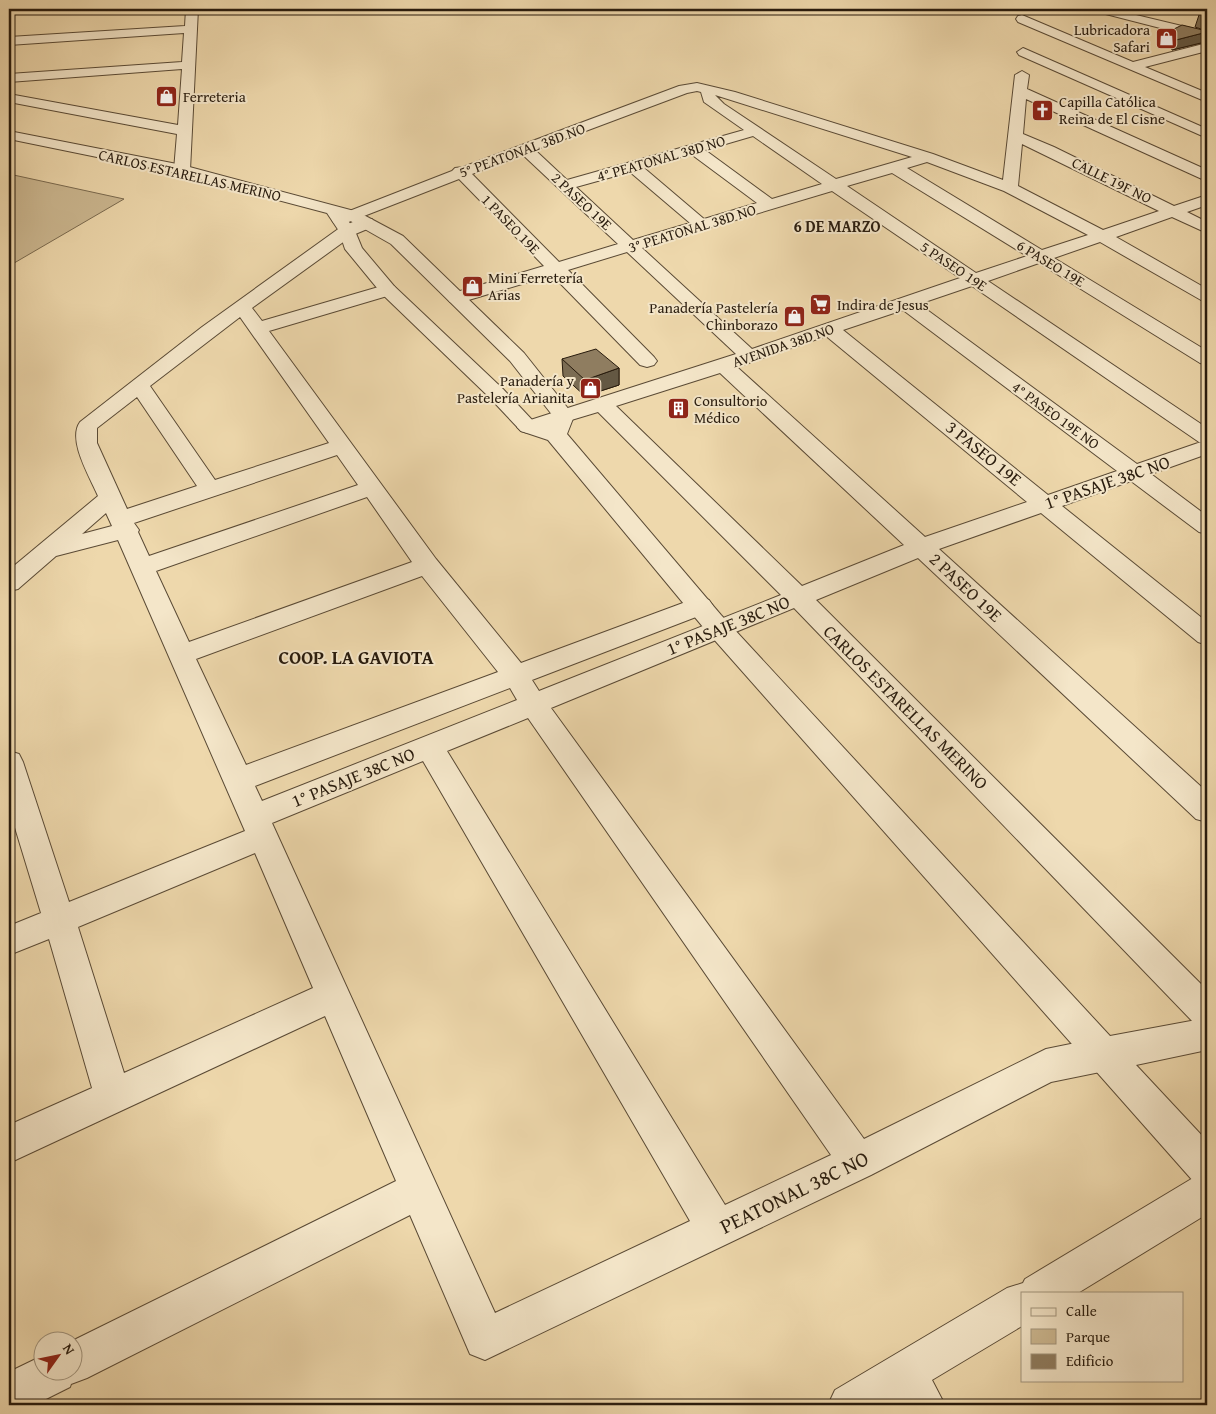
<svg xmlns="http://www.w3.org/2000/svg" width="1216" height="1414" font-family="'Gentium Book Plus',serif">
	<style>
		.green { fill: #ccb891; stroke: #7a6a4f }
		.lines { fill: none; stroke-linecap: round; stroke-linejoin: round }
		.minor-casing { stroke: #5a4a35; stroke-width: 2 }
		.tertiary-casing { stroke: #5a4a35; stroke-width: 2 }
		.minor { fill: #f4e6c9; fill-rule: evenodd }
		.tertiary { fill: #f4e6c9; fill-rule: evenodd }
		.wall { fill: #7b6c53; stroke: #281b0d }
		.shaded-wall { fill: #645843; stroke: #281b0d }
		.building { fill: #8f7d60; stroke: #281b0d }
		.labels { text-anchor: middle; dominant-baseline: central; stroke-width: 4; stroke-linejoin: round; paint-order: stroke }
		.far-poi-label { font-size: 15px; fill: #281b0d; stroke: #f4e6c9; text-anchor: start }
		.far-street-label { font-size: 15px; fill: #281b0d; stroke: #f4e6c9 }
		.far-neighbourhood-label { font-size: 16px; font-weight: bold; fill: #281b0d; stroke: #f4e6c9 }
		.street-label { font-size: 18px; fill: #281b0d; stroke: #f4e6c9 }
		.neighbourhood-label { font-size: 19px; font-weight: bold; fill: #281b0d; stroke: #f4e6c9 }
		.near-street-label { font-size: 21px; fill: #281b0d; stroke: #f4e6c9 }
	</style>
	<rect width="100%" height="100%" fill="#eed8ac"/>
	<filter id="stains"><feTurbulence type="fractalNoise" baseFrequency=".004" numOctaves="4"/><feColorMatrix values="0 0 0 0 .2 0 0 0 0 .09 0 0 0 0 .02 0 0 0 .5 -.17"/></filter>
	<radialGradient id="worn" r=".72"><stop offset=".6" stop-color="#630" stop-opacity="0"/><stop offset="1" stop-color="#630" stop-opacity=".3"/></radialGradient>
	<!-- green -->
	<path class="green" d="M9 174 124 199 9 266Z"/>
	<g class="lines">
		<defs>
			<g id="minor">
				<path d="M186 9H198L190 170 187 173H177L174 170 177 134 9 102V94L178 125 182 69 9 82V74L182 62 184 33 9 45V37L185 26Z"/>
				<path d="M1022 15 1133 62 1207 43V51L1145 67 1207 93V102L1018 22 1016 19 1018 16Z"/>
				<path d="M1023 48 1207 129V138L1019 55 1017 52Z"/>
				<path d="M1022 71 1029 75 1027 89 1207 170V181L1202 179 1026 99 1023 134 1054 147 1174 206 1207 195V205L1187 212 1207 222V233L1172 217 1116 237 1207 289V301L1201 300 1100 242 1054 258 1207 351V365L1200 363 1039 263 988 281 1207 428V454L1151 474 1207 516V534L1199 532 1131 481 1062 506 1207 622V645L1198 642 1041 513 939 549 1207 792V822L1196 819 918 558 816 600 1207 990V1029L1195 1024 794 608 551 708 864 1139 1046 1049 1105 1037 1118 1042 1123 1054 1118 1066 1105 1071 1051 1082 871 1175 485 1360 470 1354 410 1215 87 1378 71 1384 70 1387 34 1405H9V1372L42 1356V1372H72V1342H70L396 1181 325 1016 9 1163V1125L92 1088 49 939 9 955V926L41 913 9 808V751L19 754 23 762 69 902 245 831 118 540 56 556 18 589 9 591V570L98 496C90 477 67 440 80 422L202 327 341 227 360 219H372L374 223 372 227 353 235 252 308 262 321 382 286 388 285 394 286 397 290 394 294 269 331 436 559 521 663 691 600 700 597 709 600 713 606 709 612 532 680 539 691 781 595 598 412 528 433 521 431 517 427 521 423 736 354 627 252 568 270 654 357 657 361 654 365 647 367 640 365 552 275 462 302 456 303 450 302 447 298 450 294 544 266 459 179 346 223H334L332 220 334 217 452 171 455 168 463 167 679 86 697 83 735 92 933 154 1003 180 1015 75ZM697 91 701 92 704 102 744 130 567 180 535 150 687 93ZM715 95 912 157 836 179 724 104ZM753 136 822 184 772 199 705 150ZM1022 144 1159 211 1103 230 1018 186ZM691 154 757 203 704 219 644 168ZM523 155 618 244 559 262 472 174ZM927 162 1004 191 1088 235 1042 250 907 168ZM630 172 690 223 633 240 576 187ZM892 173 1027 256 976 273 847 186ZM832 191 960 278 752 349 642 248ZM972 286 1199 442H1201L1137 464 919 304ZM903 310 1117 471 1048 495 843 330ZM240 317 329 443 215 480 150 386ZM826 336 1027 502 925 537 737 367ZM720 373 904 545 802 586 616 406ZM137 397 197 486 127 509 97 443V428ZM337 455 358 485 149 556 138 532 139 530 134 523ZM367 497 412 562 189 642 156 571ZM106 513 112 526 82 534ZM422 576 498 672 246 765 196 659ZM510 688 517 700 262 801 255 786ZM528 718 831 1155 725 1205 447 751ZM423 761 690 1221 495 1313 272 823ZM255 853 313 988 124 1073 78 927Z"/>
				<path d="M1207 1173V1214L1078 1293H1022V1326L932 1380 945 1405H899L897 1401 890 1405H828L835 1390 1007 1288 1023 1283 1025 1279 1193 1178Z"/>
			</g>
			<g id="tertiary">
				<path d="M1092 9H1111L1207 32V40L1094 11Z"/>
				<path d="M9 131 182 165 358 212 403 236 524 353 574 416 567 434 721 615 1110 1036 1207 1018V1050L1136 1065 1207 1141V1188L1194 1182 703 627 548 440 521 431 489 397 382 294 345 249 339 231 327 213 180 174 9 139ZM347 219 391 244 510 361 553 416 549 426 535 423 503 389 394 286 362 248 355 231Z"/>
			</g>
		</defs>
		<!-- minor casing -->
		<use href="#minor" class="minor-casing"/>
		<!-- tertiary casing -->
		<use href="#tertiary" class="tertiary-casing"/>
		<!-- minor -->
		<use href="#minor" class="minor"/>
		<!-- tertiary -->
		<use href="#tertiary" class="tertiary"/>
	</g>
	<!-- wall -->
	<g class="wall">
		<path d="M1201 9H1207V31L1195 27Z"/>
		<path d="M1172 30 1205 42 1172 50 1168 40Z"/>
		<path d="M562 359 619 368V385L585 396 563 376Z"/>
	</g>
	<!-- shaded-wall -->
	<g class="shaded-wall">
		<path d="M1207 32V36L1205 42 1172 50 1176 40Z"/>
		<path d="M619 368V385L585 396V380Z"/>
	</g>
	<!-- building -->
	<g class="building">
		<path d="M1182 25 1207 31V32L1176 40 1172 30Z"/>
		<path d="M596 349 619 368 585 380 562 359Z"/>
	</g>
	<!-- icons -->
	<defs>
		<symbol id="shop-square" viewBox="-11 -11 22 22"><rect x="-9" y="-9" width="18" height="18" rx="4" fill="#8f2418" stroke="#f4e6c9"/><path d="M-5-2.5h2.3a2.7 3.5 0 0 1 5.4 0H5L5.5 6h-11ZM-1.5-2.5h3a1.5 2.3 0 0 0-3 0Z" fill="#fff"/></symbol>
		<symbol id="church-square" viewBox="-11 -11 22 22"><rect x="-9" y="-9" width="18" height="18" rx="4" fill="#8f2418" stroke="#f4e6c9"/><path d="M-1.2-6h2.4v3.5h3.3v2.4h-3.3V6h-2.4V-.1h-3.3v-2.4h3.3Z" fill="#fff"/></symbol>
		<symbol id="supermarket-square" viewBox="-11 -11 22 22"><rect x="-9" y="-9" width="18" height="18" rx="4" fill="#8f2418" stroke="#f4e6c9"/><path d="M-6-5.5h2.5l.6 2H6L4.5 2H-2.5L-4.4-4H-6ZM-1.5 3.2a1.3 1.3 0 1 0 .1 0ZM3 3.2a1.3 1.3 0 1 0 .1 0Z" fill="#fff"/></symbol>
		<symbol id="building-square" viewBox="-11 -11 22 22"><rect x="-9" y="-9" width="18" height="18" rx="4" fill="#8f2418" stroke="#f4e6c9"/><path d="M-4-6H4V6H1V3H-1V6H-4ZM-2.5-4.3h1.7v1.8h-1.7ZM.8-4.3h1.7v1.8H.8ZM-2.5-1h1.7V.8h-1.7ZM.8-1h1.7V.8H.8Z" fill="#fff"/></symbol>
	</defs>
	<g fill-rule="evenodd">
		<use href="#shop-square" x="1154" y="26" width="25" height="25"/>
		<use href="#shop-square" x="154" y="84" width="25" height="25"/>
		<use href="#church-square" x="1030" y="98" width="25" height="25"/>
		<use href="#shop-square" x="460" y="274" width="25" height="25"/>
		<use href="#supermarket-square" x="808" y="292" width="25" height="25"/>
		<use href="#shop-square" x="782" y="304" width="25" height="25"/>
		<use href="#shop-square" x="578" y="376" width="25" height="25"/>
		<use href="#building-square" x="666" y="396" width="25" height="25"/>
	</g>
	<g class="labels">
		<!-- far-poi labels -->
		<g class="far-poi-label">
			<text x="1150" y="29" text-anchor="end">Lubricadora<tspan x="1150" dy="17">Safari</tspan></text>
			<text x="183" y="96">Ferreteria</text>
			<text x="1059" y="101">Capilla Católica<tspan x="1059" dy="17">Reina de El Cisne</tspan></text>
			<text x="488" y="277">Mini Ferretería<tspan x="488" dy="17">Arias</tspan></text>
			<text x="837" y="304">Indira de Jesus</text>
			<text x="778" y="307" text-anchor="end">Panadería Pastelería<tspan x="778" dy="17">Chinborazo</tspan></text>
			<text x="574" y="380" text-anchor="end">Panadería y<tspan x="574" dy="17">Pastelería Arianita</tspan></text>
			<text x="694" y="400">Consultorio<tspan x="694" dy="17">Médico</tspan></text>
		</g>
		<!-- far-street labels -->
		<g class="far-street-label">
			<text transform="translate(522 150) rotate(-20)">5° PEATONAL 38D NO</text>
			<text transform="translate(661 158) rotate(-16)">4° PEATONAL 38D NO</text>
			<text transform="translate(190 175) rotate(13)">CARLOS ESTARELLAS MERINO</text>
			<text transform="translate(1112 180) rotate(26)">CALLE 19F NO</text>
			<text transform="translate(582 201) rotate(43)">2 PASEO 19E</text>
			<text transform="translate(511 224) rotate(46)">1 PASEO 19E</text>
			<text transform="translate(692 228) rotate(-17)">3° PEATONAL 38D NO</text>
			<text transform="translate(1051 263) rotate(31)">6 PASEO 19E</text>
			<text transform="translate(954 266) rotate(34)">5 PASEO 19E</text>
			<text transform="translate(783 345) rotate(-19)">AVENIDA 38D NO</text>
			<text transform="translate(1056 415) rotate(36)">4° PASEO 19E NO</text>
		</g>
		<!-- far-neighbourhood labels -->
		<g class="far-neighbourhood-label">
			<text x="837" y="226">6 DE MARZO</text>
		</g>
		<!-- street labels -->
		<g class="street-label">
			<text transform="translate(984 453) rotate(39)">3 PASEO 19E</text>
			<text transform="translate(1107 482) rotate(-19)">1° PASAJE 38C NO</text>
			<text transform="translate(966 587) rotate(43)">2 PASEO 19E</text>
			<text transform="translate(728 625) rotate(-22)">1° PASAJE 38C NO</text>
			<text transform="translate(906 707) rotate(45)">CARLOS ESTARELLAS MERINO</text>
			<text transform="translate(353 777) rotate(-22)">1° PASAJE 38C NO</text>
		</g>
		<!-- neighbourhood labels -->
		<g class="neighbourhood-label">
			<text x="356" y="657">COOP. LA GAVIOTA</text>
		</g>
		<!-- near-street labels -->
		<g class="near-street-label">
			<text transform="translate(794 1192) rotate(-26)">PEATONAL 38C NO</text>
		</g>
	</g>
	<!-- margin -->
	<rect width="1216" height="1414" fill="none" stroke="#eed8ac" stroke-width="30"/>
	<rect x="10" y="10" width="1196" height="1394" fill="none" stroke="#281b0d" stroke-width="2.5"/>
	<rect x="15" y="15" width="1186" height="1384" fill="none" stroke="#281b0d"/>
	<!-- legend -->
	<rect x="1021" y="1292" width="162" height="90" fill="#f4e6c9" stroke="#a2957e"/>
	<rect x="1031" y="1308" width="25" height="8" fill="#f4e6c9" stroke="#a2957e"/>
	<text x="1066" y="1316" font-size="15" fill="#281b0d">Calle</text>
	<rect x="1031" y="1329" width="25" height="15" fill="#ccb891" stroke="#a2957e"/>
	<text x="1066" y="1342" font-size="15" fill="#281b0d">Parque</text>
	<rect x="1031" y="1354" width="25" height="15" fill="#8f7d60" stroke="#a2957e"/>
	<text x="1066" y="1366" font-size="15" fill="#281b0d">Edificio</text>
	<!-- north arrow -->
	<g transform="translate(58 1356) rotate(57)"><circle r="24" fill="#f4e6c9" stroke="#a2957e"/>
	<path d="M0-4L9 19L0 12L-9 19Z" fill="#8f2418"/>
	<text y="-8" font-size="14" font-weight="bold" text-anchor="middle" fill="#281b0d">N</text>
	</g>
	<rect width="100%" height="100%" filter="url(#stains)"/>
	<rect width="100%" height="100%" fill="url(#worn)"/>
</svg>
